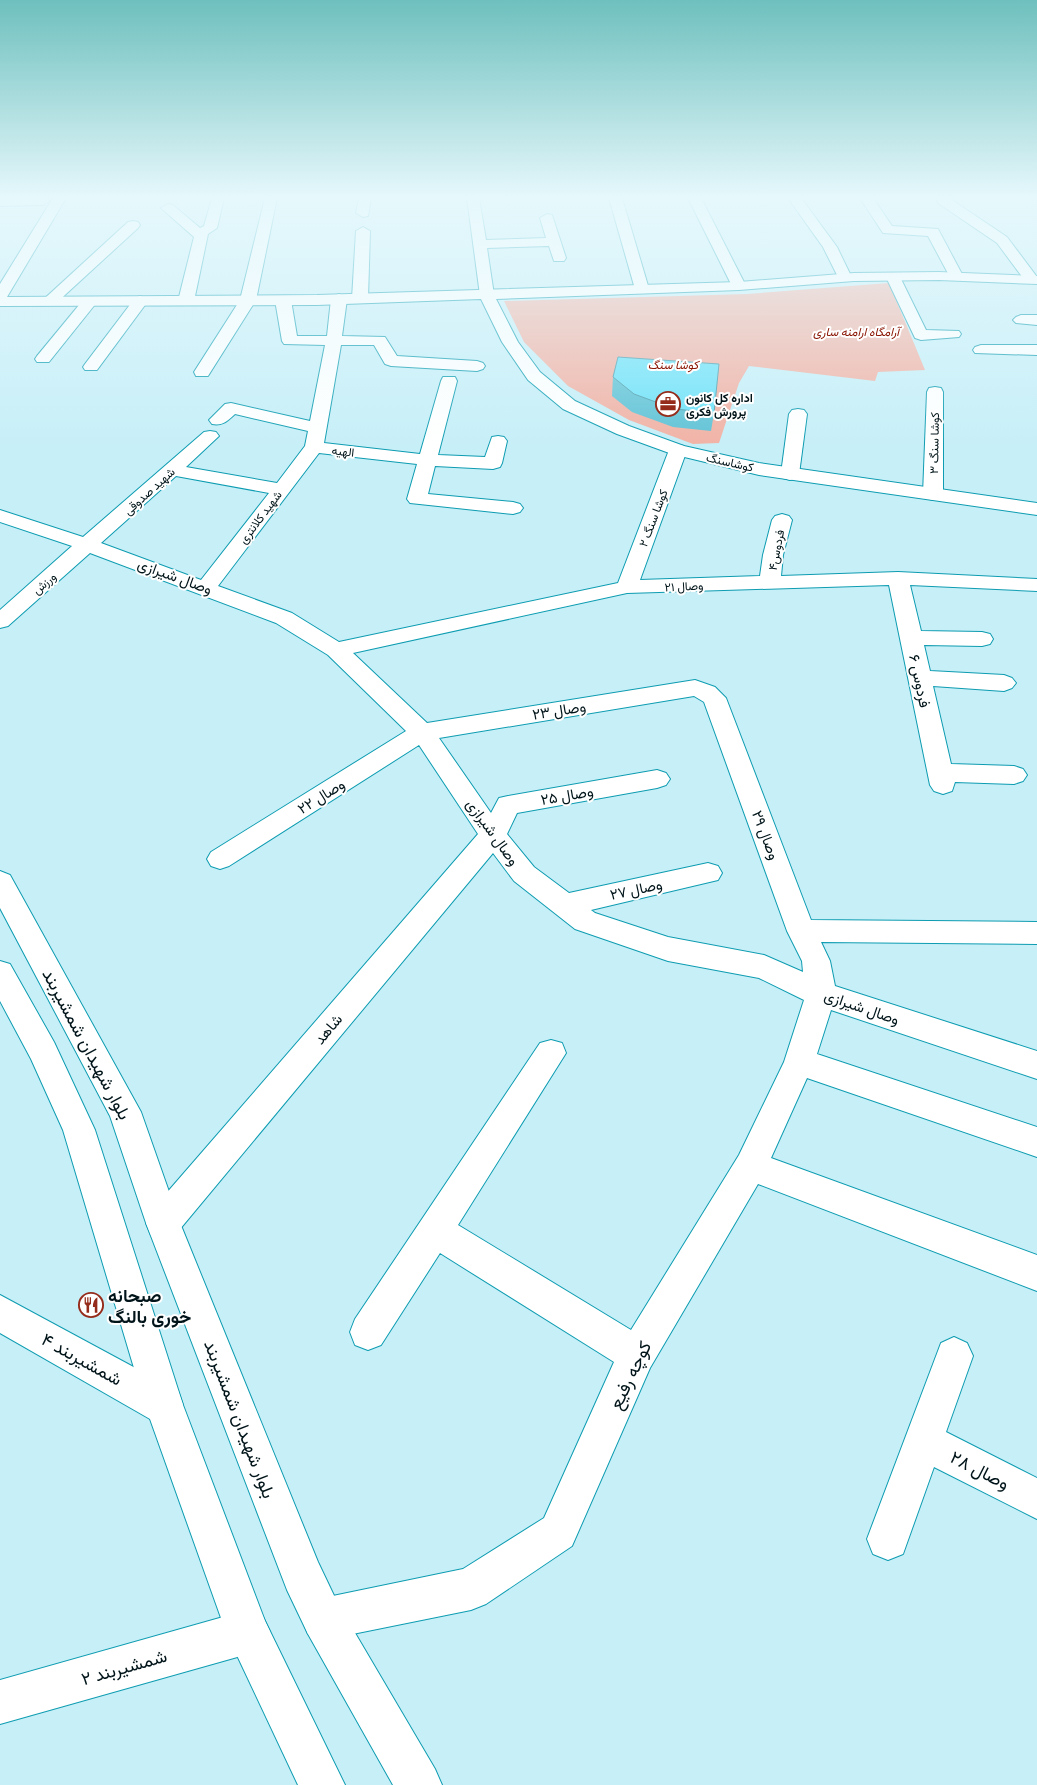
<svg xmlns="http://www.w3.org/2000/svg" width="1037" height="1785" font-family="Merriweather,Vazirmatn,serif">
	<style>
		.green { fill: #f2b2a5 }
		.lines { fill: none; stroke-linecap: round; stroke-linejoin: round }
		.street-casing { stroke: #0d9cb1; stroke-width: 2 }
		.secondary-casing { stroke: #0d9cb1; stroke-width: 2 }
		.street { fill: #fff; fill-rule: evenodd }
		.secondary { fill: #fff; fill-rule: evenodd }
		.wall { fill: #5fc2d5 }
		.building { fill: #6ee2f8; stroke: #4d9eae }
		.labels { text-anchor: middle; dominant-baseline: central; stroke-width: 4; stroke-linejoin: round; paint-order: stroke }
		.far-park-label { font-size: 12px; font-style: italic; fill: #8a1503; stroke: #fff }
		.far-poi-label { font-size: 12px; font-weight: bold; fill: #001419; stroke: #fff; text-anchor: start }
		.far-street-label { font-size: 12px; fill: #001419; stroke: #fff }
		.street-label { font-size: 15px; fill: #001419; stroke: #fff }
		.near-street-label { font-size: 18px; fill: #001419; stroke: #fff }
		.near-poi-label { font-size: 18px; font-weight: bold; fill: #001419; stroke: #fff; text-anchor: start }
	</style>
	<rect width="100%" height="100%" fill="#c7eff8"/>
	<!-- green -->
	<path class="green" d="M889 283 925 370 878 372 875 381 749 366 739 383 719 443 693 444 629 420 568 386 524 342 504 301 747 294Z"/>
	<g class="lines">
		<defs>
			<g id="street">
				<path d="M0 198H47L49 201 43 205 0 206Z"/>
				<path d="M212 198H224L217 228 208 234 194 301 191 304H181L178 301 194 237 161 208 168 204 173 205 200 228 204 226Z"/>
				<path d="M265 198H277L256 300 208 376H196L194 372 240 300Z"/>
				<path d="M359 198H371L368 216 363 217 356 213Z"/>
				<path d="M467 198H479L486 240 546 238 540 218 547 214 552 215 566 258 564 261H554L549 246 487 248 494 295 492 298H482L480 295Z"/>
				<path d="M609 198H622L649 289 647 292H637L635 289Z"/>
				<path d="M688 198H701L746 286 744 289H734L732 286Z"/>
				<path d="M788 198H801L837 247 852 278 850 281H840L823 247Z"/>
				<path d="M860 198H873L892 226 938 229 963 276 961 279H951L928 236 883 233Z"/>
				<path d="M938 198H949L1007 237 1037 277 1036 282H1026L997 243 938 203 937 200Z"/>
				<path d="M133 221 138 222 140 225 138 228 54 305H44L41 302 44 299 128 222Z"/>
				<path d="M363 227 370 231 368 299 365 302H355L352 299 356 231Z"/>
				<path d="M893 273 898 274 900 277 926 330 959 331 961 334 959 337 921 340 915 338 886 277 888 274Z"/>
				<path d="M339 294 344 296 347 299 342 336 385 337 397 356 477 361 483 363 485 366 483 369 477 371 391 366 385 364 374 345H341L324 443 420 454 441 381 443 377H455L457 381 438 455 485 457 492 437 498 436 504 437 507 441 502 463 500 467 493 469 435 466 428 494 513 502 520 504 523 508 520 512 513 514 410 503 407 499 417 464 319 453 218 586 292 613 339 642 618 583 669 450 672 446 678 445 684 446 687 450 640 580 760 576 763 555 772 520 775 516 782 514 789 516 792 520 783 555 781 576 898 572 1037 579V591L910 585 921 631 982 632 990 634 993 639 990 644 982 646 924 645 930 671 1004 675 1012 678 1016 683 1012 688 1004 691 933 686 951 764 1014 766 1023 769 1027 775 1023 781 1014 784 955 782 952 791 943 794 934 791 930 785 889 585 627 593 353 653 427 723 695 680 715 687 726 698 811 920 1037 922V944L821 942 830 961 835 986 1037 1051V1079L831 1010 817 1054 1037 1127V1157L807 1078 771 1158 1037 1255V1291L758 1184 650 1368 572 1546 486 1604 471 1610 323 1640 308 1634 302 1619 308 1604 323 1598 463 1569 544 1518 614 1362 440 1253 381 1345 368 1350 355 1345 350 1332 355 1319 540 1043 551 1040 562 1043 566 1053 458 1225 631 1330 739 1155 784 1062 804 1000 759 978 668 961 575 929 514 881 493 853 175 1235 163 1240 151 1235 146 1223 151 1211 478 834 419 745 229 866 220 869 211 866 207 859 211 852 406 731 328 655 276 623 90 553 8 626 0 628V610L72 546 0 522V510L83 537 204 432 210 431 216 432 219 436 186 467 277 483 305 446 308 431 235 414C227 421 223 426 212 424L209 420 225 404 231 403 310 421 325 345 284 344 282 341 275 300 278 297H288L291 300 297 336H327L331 299 334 296ZM176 476 269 493 201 580 101 543ZM694 696 704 702 787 931 802 961 803 972 764 955 668 937 595 913 591 910 718 880 722 873 718 866 708 863 569 893 534 867 507 834 517 813 657 788 666 785 670 779 666 773 657 770 508 796 499 798 491 813 439 738Z"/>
				<path d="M140 296 145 298 148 301 97 370H85L83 367 85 364 135 298Z"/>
				<path d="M89 297 94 299 97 302 49 362H37L35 359 37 356 84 299Z"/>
				<path d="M1021 315H1037V325L1016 323 1013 320 1016 317Z"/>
				<path d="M981 345H1037V355L975 353 973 350 975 347Z"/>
				<path d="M935 387 941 388 943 392V494L940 498 933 500 926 498 923 494 927 392 929 388Z"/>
				<path d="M798 409 804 410 807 414 799 474 797 478 790 480 783 478 781 474 789 414 792 410Z"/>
				<path d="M0 1295 178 1391 183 1405 178 1419 164 1424 150 1419 0 1333Z"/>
				<path d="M954 1337 967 1343 973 1356 946 1432 1037 1478V1519L934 1467 903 1554 888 1560 873 1554 867 1539 941 1343Z"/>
				<path d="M248 1610 263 1617 270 1632 263 1647 248 1654 0 1724V1680Z"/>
			</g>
			<g id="secondary">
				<path d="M53 198H66L7 297 317 295 739 282 854 273 939 272 1037 276V284L939 280 854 281 739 290 496 299 518 342 540 372 575 401 629 426 684 446 759 463 1037 503V515L759 475 672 454 617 434 563 409 528 380 502 342 481 299 317 305 0 306V284Z"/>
				<path d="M0 871 10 875 141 1112 180 1223 318 1562 338 1604 435 1769 442 1785H393L308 1634 287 1590 146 1223 110 1116 0 908Z"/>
				<path d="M0 961 10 964 54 1042 95 1130 183 1405 265 1621 345 1785H298L226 1632 145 1405 63 1130 31 1059 0 1001Z"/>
			</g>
		</defs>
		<!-- street casing -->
		<use href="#street" class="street-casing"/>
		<!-- secondary casing -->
		<use href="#secondary" class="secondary-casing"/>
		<!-- street -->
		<use href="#street" class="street"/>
		<!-- secondary -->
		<use href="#secondary" class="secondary"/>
	</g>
	<!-- wall -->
	<path class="wall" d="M613 377 714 413 711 431 673 427 632 412 612 396Z"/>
	<!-- building -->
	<path class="building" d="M618 357 719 364 714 413 675 409 634 394 613 377Z"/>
	<!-- sky -->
	<linearGradient id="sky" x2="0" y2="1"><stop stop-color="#6ec0be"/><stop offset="0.44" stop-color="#e6f8fc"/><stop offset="1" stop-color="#e6f8fc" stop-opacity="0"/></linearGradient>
	<rect width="1037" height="448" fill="url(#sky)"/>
	<!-- icons -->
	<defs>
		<symbol id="office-ring" viewBox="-11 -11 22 22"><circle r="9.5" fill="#fff" stroke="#952c1b" stroke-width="1.5"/><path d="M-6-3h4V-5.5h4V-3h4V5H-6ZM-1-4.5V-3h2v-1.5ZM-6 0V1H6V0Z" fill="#952c1b"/></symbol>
		<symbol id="restaurant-ring" viewBox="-11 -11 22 22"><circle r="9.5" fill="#fff" stroke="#952c1b" stroke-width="1.5"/><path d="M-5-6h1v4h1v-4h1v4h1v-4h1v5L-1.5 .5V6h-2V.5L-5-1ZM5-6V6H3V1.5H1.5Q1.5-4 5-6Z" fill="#952c1b"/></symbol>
	</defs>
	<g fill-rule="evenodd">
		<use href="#office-ring" x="654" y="390" width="28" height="28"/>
		<use href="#restaurant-ring" x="77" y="1291" width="28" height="28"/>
	</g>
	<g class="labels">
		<!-- far-park labels -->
		<g class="far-park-label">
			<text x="856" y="331">آرامگاه ارامنه ساری</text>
			<text x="673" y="364">کوشا سنگ</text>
		</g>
		<!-- far-poi labels -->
		<g class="far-poi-label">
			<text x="686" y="397">اداره کل کانون<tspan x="686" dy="14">پرورش فکری</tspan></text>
		</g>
		<!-- far-street labels -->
		<g class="far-street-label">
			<text transform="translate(934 443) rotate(-89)">کوشا سنگ ۳</text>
			<text transform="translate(343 451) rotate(6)">الهیه</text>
			<text transform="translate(730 462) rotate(13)">کوشاسنگ</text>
			<text transform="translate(149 491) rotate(-42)">شهید صدوقی</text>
			<text transform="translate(260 517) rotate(-53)">شهید کلانتری</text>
			<text transform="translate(653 518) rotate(-69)">کوشا سنگ ۲</text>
			<text transform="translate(776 550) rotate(-79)">فردوس۴</text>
			<text transform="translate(44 583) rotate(-40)">ورزش</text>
			<text transform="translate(684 586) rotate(-3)">وصال ۲۱</text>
		</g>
		<!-- street labels -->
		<g class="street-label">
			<text transform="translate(175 576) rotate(20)">وصال شیرازی</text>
			<text transform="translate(920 681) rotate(78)">فردوس ۶</text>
			<text transform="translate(559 710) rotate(-9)">وصال ۲۳</text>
			<text transform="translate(567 795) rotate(-10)">وصال ۲۵</text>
			<text transform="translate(321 796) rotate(-32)">وصال ۲۲</text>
			<text transform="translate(493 832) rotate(54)">وصال شیرازی</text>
			<text transform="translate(766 835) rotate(69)">وصال ۲۹</text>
			<text transform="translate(636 889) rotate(-12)">وصال ۲۷</text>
			<text transform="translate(862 1007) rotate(19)">وصال شیرازی</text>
			<text transform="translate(328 1029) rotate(-50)">شاهد</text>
		</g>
		<!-- near-street labels -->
		<g class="near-street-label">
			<text transform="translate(87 1044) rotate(62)">بلوار شهیدان شمشیربند</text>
			<text transform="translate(82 1359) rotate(29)">شمشیربند ۴</text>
			<text transform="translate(630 1375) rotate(-64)">کوچه رفیع</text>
			<text transform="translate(240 1419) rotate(69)">بلوار شهیدان شمشیربند</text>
			<text transform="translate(980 1470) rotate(27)">وصال ۲۸</text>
			<text transform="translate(124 1667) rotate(-16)">شمشیربند ۲</text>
		</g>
		<!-- near-poi labels -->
		<g class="near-poi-label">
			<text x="108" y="1295">صبحانه<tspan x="108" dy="21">خوری بالنگ</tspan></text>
		</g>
	</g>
</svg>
